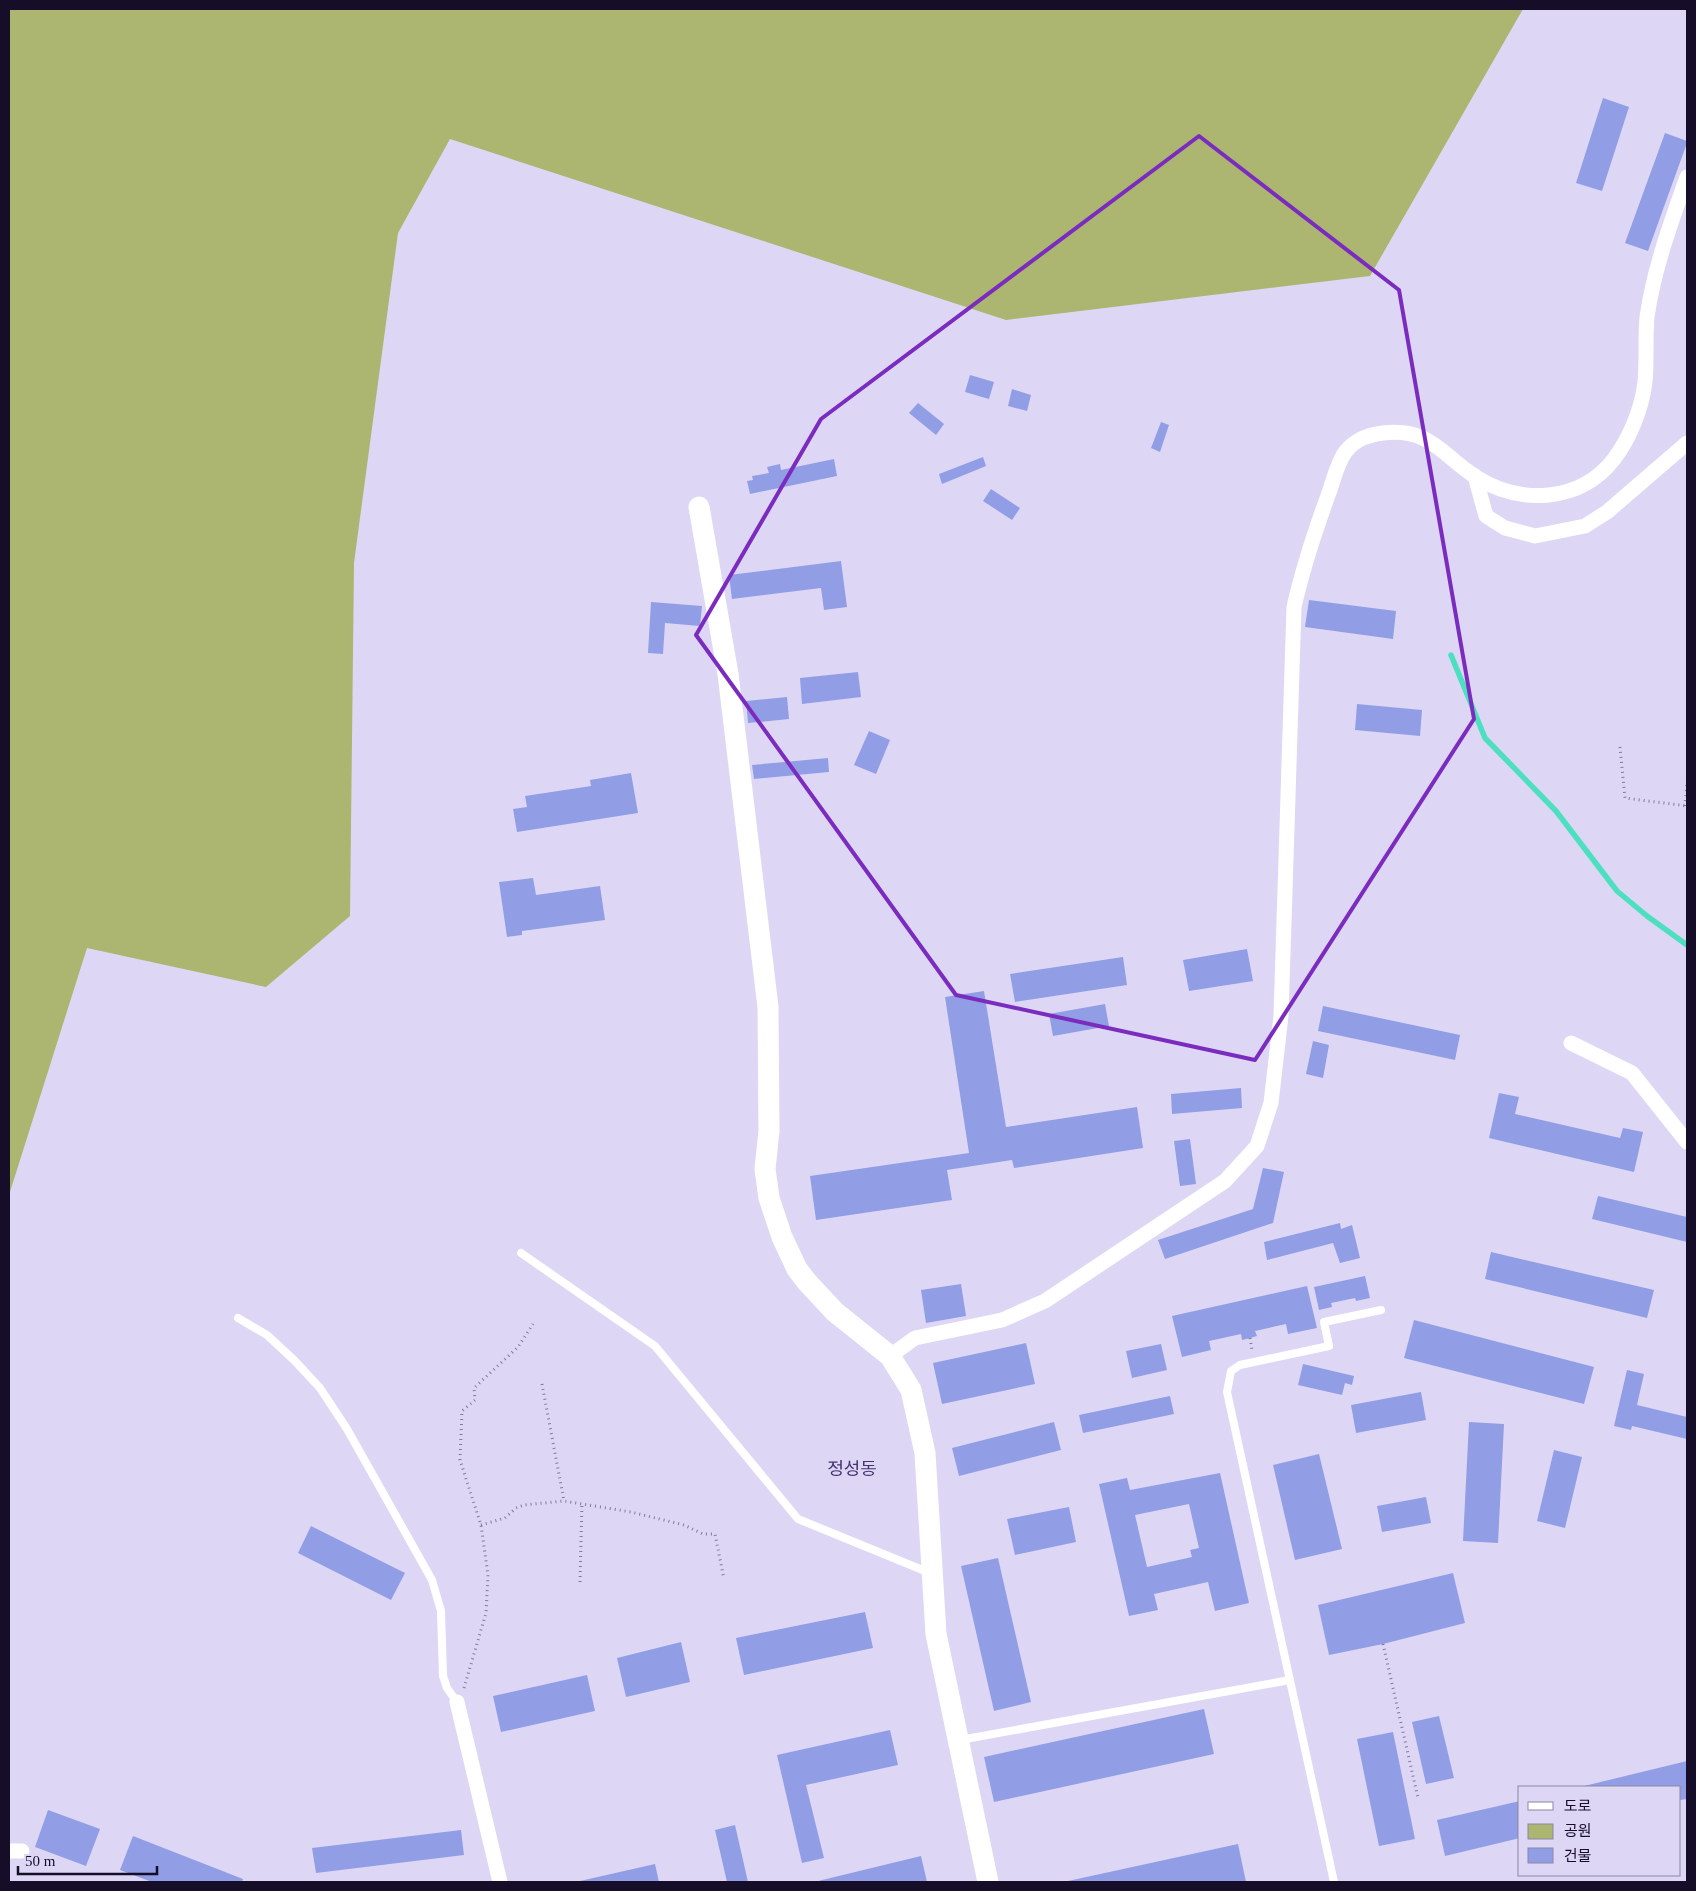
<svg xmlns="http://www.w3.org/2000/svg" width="1696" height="1891" font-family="'Times New Roman','Noto Sans KR',serif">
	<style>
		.green { fill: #acb671 }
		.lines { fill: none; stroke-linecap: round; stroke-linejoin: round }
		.stream { stroke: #4edfc0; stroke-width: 5.5 }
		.building { fill: #919ee5; fill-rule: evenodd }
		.path { stroke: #827b98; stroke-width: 3; stroke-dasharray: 1 4; stroke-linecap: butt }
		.lane { stroke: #fff; stroke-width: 8 }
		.street { stroke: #fff; stroke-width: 15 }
		.secondary { stroke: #fff; stroke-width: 21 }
		.marked { fill: none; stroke: #7b2cbf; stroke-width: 4; stroke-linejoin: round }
		.labels { text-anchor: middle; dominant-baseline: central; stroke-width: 4; stroke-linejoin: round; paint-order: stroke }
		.neighbourhood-label { font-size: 18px; fill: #463271; stroke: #ddd7f5 }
	</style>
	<rect width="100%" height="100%" fill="#ddd7f5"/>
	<!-- green -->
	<path class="green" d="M9 9H1523L1370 276 1006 320 450 139 398 233 354 563 350 916 266 987 87 948 9 1195Z"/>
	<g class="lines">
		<!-- stream -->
		<path class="stream" d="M1451 655 1485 738 1556 811 1617 891 1647 916 1687 945"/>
	</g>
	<!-- building -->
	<g class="building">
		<path d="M1603 98 1629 107 1602 191 1576 183Z"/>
		<path d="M1665 133 1687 141V143L1648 251 1625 243Z"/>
		<path d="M970 375 994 382 989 399 965 392Z"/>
		<path d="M1012 389 1031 395 1027 411 1008 406Z"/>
		<path d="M918 403 944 424 936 435 909 413Z"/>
		<path d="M1161 422 1169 425 1160 452 1151 448Z"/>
		<path d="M983 457 986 466 942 484 939 474Z"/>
		<path d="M834 459 837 476 750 494 747 481 753 480 752 476 769 473 767 467 780 464 781 470Z"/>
		<path d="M991 489 1020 508 1012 520 983 501Z"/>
		<path d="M841 561 847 607 824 610 821 588 732 599 729 575Z"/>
		<path d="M1309 600 1396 611 1393 639 1305 627Z"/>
		<path d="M651 602 702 606 700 626 665 623 663 654 648 653Z"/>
		<path d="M858 672 861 697 802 704 800 678Z"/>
		<path d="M787 697 789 719 748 723 746 701Z"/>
		<path d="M1357 704 1422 710 1420 736 1355 730Z"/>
		<path d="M869 731 890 740 876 774 854 765Z"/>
		<path d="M828 758 829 772 754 779 752 765Z"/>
		<path d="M631 773 638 813 517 832 513 809 527 807 525 796 591 786 590 780Z"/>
		<path d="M533 878 536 895 600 886 605 920 522 931V935L507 937 499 882Z"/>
		<path d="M1247 949 1253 981 1189 991 1183 960Z"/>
		<path d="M1123 957 1127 985 1015 1002 1010 974Z"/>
		<path d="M984 991 1006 1127 1137 1107 1143 1148 1014 1168 1012 1160 947 1170 952 1200 816 1220 810 1176 969 1153 945 997Z"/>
		<path d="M1105 1004 1109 1026 1053 1036 1049 1014Z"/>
		<path d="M1323 1006 1460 1035 1455 1060 1318 1031Z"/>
		<path d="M1313 1041 1329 1045 1323 1078 1306 1074Z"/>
		<path d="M1241 1088 1242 1108 1172 1114 1171 1094Z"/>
		<path d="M1499 1093 1519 1097 1515 1114 1620 1138 1623 1128 1643 1132 1634 1172 1489 1138Z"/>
		<path d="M1190 1139 1196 1184 1180 1186 1174 1141Z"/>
		<path d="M1263 1168 1284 1172 1273 1223 1165 1259 1158 1240 1253 1209Z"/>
		<path d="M1598 1196 1687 1217V1242L1592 1219Z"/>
		<path d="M1340 1223 1341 1229 1352 1225 1360 1258 1340 1263 1333 1243 1267 1260 1264 1242Z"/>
		<path d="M1491 1252 1654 1290 1647 1318 1485 1279Z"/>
		<path d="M1365 1276 1370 1298 1356 1301 1355 1298 1331 1303 1332 1307 1319 1310 1314 1287Z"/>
		<path d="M961 1284 966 1316 926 1323 921 1290Z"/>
		<path d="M1307 1286 1317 1328 1288 1334 1286 1324 1255 1331 1257 1336 1250 1338 1242 1340 1241 1334 1209 1341 1211 1350 1182 1357 1172 1316Z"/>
		<path d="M1414 1320 1594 1367 1584 1404 1404 1358Z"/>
		<path d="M1026 1343 1035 1384 942 1404 933 1363Z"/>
		<path d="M1161 1344 1167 1370 1132 1378 1126 1351Z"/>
		<path d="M1303 1364 1354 1376 1352 1385 1345 1383 1342 1395 1298 1385Z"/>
		<path d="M1627 1370 1644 1374 1637 1405 1687 1417V1439L1632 1426 1631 1430 1614 1426Z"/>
		<path d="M1421 1392 1426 1420 1356 1433 1351 1405Z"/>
		<path d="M1170 1396 1174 1414 1083 1433 1079 1415Z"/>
		<path d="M1054 1422 1061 1450 959 1476 952 1448Z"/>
		<path d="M1469 1422 1504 1424 1498 1543 1463 1541Z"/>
		<path d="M1554 1450 1582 1457 1565 1528 1537 1521Z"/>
		<path d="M1319 1454 1342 1549 1295 1560 1273 1465Z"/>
		<path d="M1220 1473 1249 1603 1215 1611 1208 1582 1154 1594 1158 1610 1129 1616 1099 1484 1127 1478 1130 1490ZM1189 1504 1199 1548 1190 1550 1192 1557 1147 1567 1135 1515Z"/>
		<path d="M1426 1497 1431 1523 1382 1532 1377 1506Z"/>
		<path d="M1069 1507 1076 1542 1015 1555 1007 1519Z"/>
		<path d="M311 1526 405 1573 391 1600 298 1553Z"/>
		<path d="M998 1558 1031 1702 994 1711 961 1566Z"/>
		<path d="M1453 1573 1465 1623 1383 1644 1329 1655 1318 1605Z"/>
		<path d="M865 1612 873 1648 744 1675 736 1638Z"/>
		<path d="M681 1642 690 1682 626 1697 617 1658Z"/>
		<path d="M587 1675 595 1711 501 1732 493 1696Z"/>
		<path d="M1204 1709 1214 1754 994 1802 984 1757Z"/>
		<path d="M1439 1716 1454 1778 1426 1784 1412 1722Z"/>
		<path d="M890 1730 898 1765 806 1785 824 1858 802 1863 777 1755Z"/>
		<path d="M1393 1732 1415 1839 1379 1846 1357 1739Z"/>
		<path d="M1687 1761V1799L1680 1800V1787H1580Z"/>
		<path d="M1520 1801V1838L1445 1856 1437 1820Z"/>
		<path d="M48 1810 100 1829 86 1866 35 1847Z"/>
		<path d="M735 1825 748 1882H727L715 1830Z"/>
		<path d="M461 1830 464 1855 316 1873 312 1848Z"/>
		<path d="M133 1836 243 1879 242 1882H152L120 1870Z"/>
		<path d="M1238 1844 1246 1882H1068V1881Z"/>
		<path d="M921 1856 927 1882H814Z"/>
		<path d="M655 1864 659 1882H580V1881Z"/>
	</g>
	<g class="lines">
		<!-- path -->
		<g class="path">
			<path d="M1620 747 1625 798 1687 806"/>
			<path d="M1685 806 1687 781"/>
			<path d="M1250 1338 1252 1350"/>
			<path d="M542 1384 564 1501"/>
			<path d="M481 1525 505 1518 516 1508 524 1505 564 1501 631 1512 684 1525 703 1534H715L724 1579"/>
			<path d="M580 1582 582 1502"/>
			<path d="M1383 1644 1418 1798"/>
			<path d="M464 1688 486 1613 488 1575 481 1525 460 1460 462 1411 475 1400 474 1388 518 1347 533 1324"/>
		</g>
		<!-- lane -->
		<g class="lane">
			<path d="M521 1253 655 1346 798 1519 930 1573"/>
			<path d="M238 1318 267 1335 295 1361 320 1388 347 1429 432 1580 441 1611 443 1676 447 1688 457 1702"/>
			<path d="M960 1740 1290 1680"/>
			<path d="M1334 1882 1227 1392 1231 1371 1240 1365 1329 1346 1324 1322 1381 1310"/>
		</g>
		<!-- street -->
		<g class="street">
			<path d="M1475 476 1486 516 1505 528 1535 536 1585 526 1607 512 1687 443"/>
			<path d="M1571 1043 1632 1073 1687 1142"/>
			<path d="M890 1356 915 1338 1002 1320 1045 1301 1225 1181 1257 1146 1271 1103 1281 1016 1294 607C1303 567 1316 528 1330 490 1334 478 1338 461 1346 451 1356 439 1368 435 1383 433 1429 427 1442 455 1476 477 1520 505 1580 503 1614 459 1630 438 1642 408 1645 382 1647 360 1645 338 1647 317 1654 268 1671 223 1687 177"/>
			<path d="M457 1702 500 1882"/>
			<path d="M9 1851H22"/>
		</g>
		<!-- secondary -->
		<path class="secondary" d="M699 507 728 674 768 1007 769 1131 765 1169 769 1198 782 1237 797 1269 807 1282 835 1312 890 1356 911 1390 925 1453 936 1634 988 1882"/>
	</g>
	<!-- marked area -->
	<path class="marked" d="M1199 136 1399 290 1474 719 1255 1060 956 995 696 635 821 419Z"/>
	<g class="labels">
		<!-- neighbourhood labels -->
		<g class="neighbourhood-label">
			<text x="852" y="1469">정성동</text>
		</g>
	</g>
	<!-- border -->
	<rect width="1696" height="1891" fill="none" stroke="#160d28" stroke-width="20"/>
	<!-- legend -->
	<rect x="1518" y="1786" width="162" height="90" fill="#ddd7f5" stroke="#8d86a3"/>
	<rect x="1528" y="1802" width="25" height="8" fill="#ffffff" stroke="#8d86a3"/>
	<text x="1564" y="1811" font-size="15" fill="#160d28">도로</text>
	<rect x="1528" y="1824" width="25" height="15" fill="#acb671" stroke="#8d86a3"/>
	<text x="1564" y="1836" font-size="15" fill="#160d28">공원</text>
	<rect x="1528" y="1848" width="25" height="15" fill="#919ee5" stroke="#8d86a3"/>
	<text x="1564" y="1861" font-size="15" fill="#160d28">건물</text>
	<!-- scale -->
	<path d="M18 1866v8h139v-8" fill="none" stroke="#160d28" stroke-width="2.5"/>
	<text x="25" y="1866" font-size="15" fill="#160d28" stroke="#ddd7f5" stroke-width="4" paint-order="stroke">50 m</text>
</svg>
